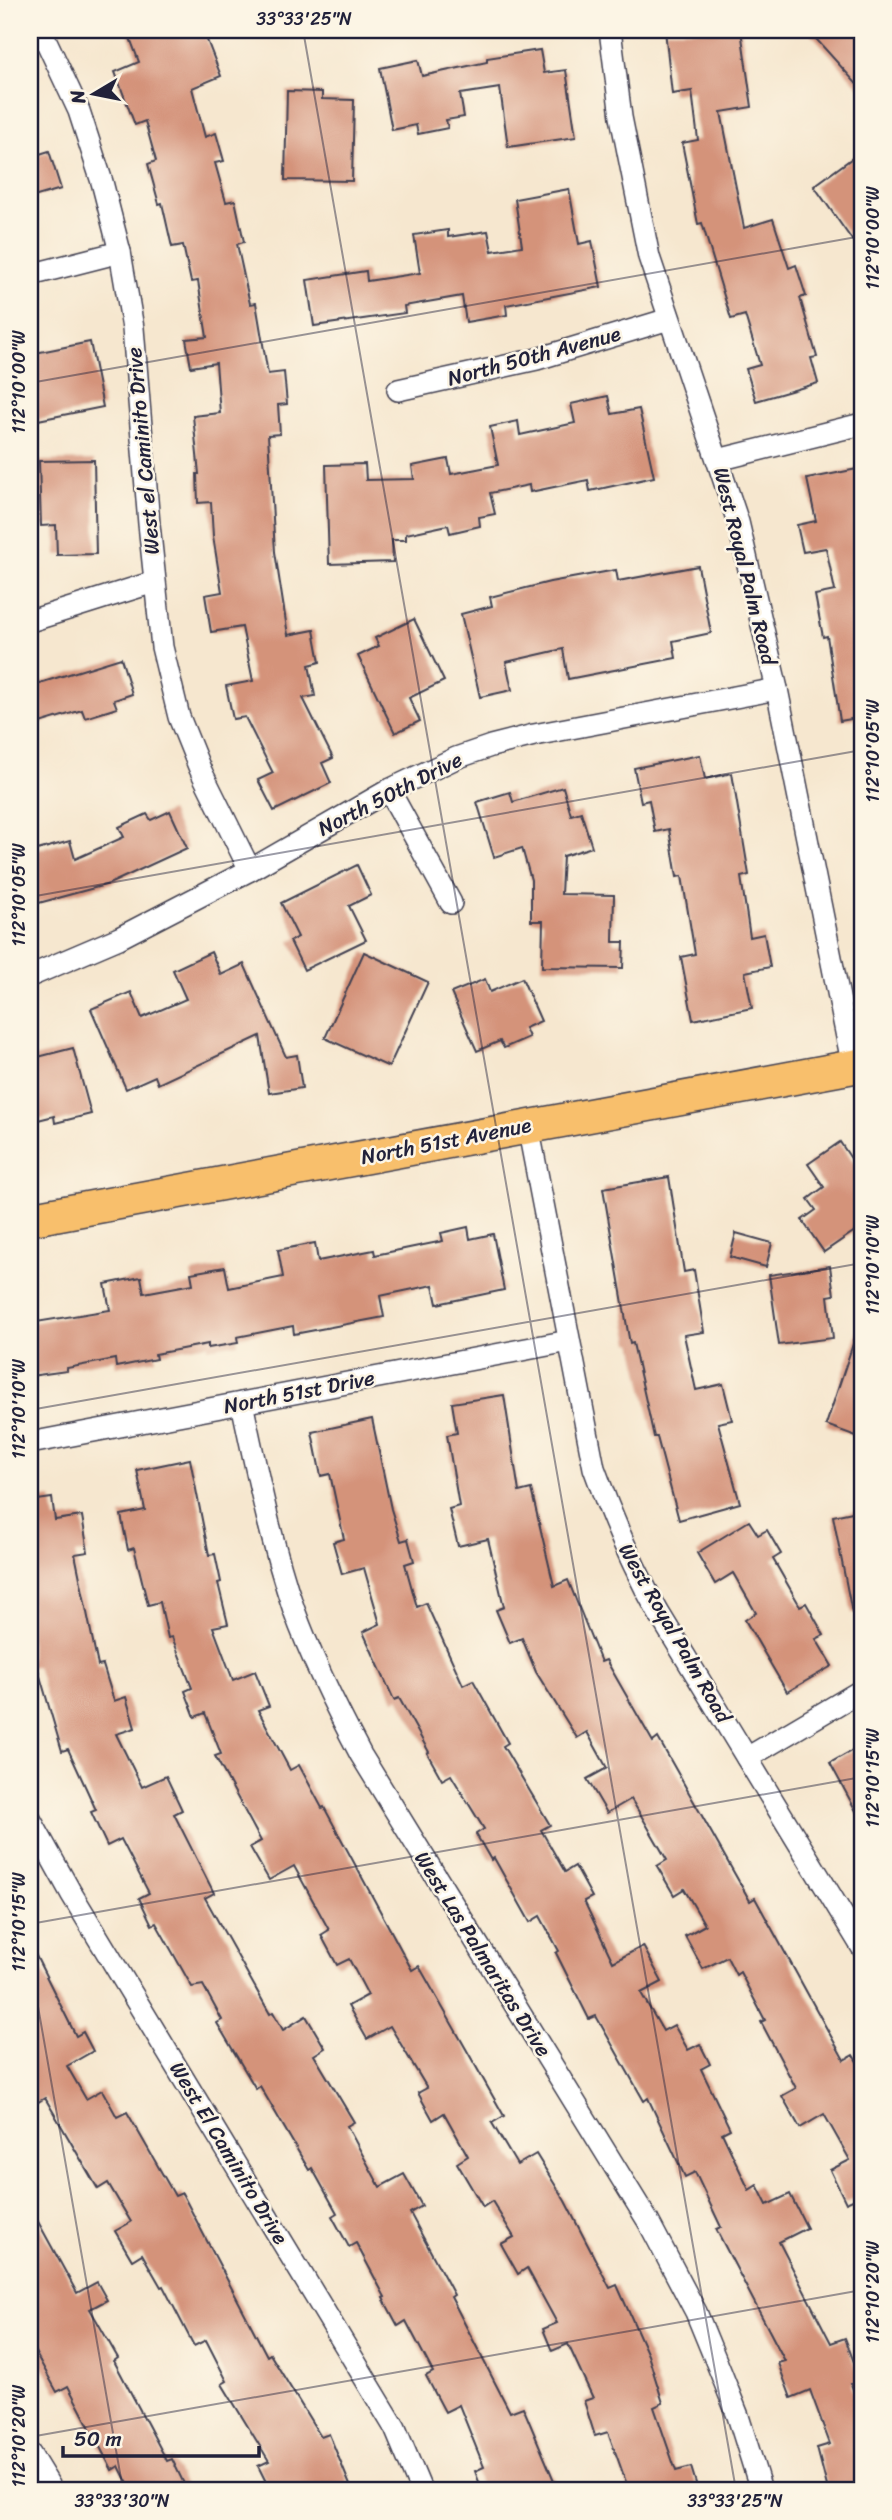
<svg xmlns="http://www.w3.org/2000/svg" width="892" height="2520" font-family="Sriracha,sans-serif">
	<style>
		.building { fill: #d4937a }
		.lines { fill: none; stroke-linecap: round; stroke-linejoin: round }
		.street-casing { stroke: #424051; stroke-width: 24 }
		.primary-casing { stroke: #424051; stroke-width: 36 }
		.street { stroke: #fff; stroke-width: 21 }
		.primary { stroke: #f8bf6c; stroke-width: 33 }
		.ticks { fill: none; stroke: #22223b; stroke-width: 2; stroke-opacity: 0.45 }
		.labels { text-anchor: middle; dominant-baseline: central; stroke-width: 5; stroke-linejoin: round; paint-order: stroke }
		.street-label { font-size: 21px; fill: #22223b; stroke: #fcf5e5 }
		.neatline { fill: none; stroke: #22223b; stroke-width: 2.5 }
		.ticks-label { font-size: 18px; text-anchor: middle; fill: #22223b }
	</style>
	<rect width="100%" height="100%" fill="#fcf5e5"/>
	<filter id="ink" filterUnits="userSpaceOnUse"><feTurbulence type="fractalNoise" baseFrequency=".0143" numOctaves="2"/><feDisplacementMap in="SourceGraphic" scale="14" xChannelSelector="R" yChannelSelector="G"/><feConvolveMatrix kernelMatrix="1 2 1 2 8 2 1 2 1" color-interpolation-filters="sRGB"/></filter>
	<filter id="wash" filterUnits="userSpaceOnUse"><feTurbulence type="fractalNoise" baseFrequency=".00686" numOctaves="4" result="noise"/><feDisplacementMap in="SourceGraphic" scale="28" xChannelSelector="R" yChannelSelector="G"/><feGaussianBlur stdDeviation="1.57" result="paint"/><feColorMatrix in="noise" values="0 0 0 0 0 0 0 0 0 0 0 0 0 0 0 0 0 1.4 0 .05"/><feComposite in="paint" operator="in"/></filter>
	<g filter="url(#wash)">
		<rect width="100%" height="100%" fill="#f6e7cf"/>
		<g id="blocks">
			<!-- building -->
			<g class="building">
				<path d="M127 30H203L221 76 192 88 205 137 216 133 224 161 215 163 226 202 235 200 244 242 237 244 250 304 256 303 268 374 284 372 287 404 278 405 280 434 268 435 275 552 288 635 314 630 320 662 309 665 315 696 303 698 333 758 322 763 331 783 274 811 258 780 273 773 245 717 233 719 226 686 253 681 242 627 211 632 205 595 222 592 213 536 211 502 198 503 197 474H199L193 416 220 413 216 363 191 367 186 339 207 337 198 281 191 282 183 245 172 247 162 203 159 204 148 164 156 161 145 121 135 125 115 72 139 62Z"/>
				<path d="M665 30H741L752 107 721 112 744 228 773 219 789 268 796 265 806 296 800 298 817 357 811 358 818 383 756 401 746 369 760 365 745 315 731 319 702 223 698 224 682 143 698 140 692 91 672 94Z"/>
				<path d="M808 30H862V90Z"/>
				<path d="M540 50 544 73 566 70 576 137 508 147 500 88 460 94 464 117 446 120 448 128 418 134 416 125 392 130 380 68 418 60 422 76 487 62V58Z"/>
				<path d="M287 91 322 92V99L354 100 352 181 285 180Z"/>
				<path d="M49 151 61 189 30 198V157Z"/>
				<path d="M862 151V254L814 186Z"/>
				<path d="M569 189 579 244 592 241 601 287 506 305 507 315 466 322 462 296 404 306 405 313 314 326 307 280 366 271 367 281 420 273 414 235 448 230V237L488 231 492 251 522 246 515 199Z"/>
				<path d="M90 342 103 407 38 420 30 379V354Z"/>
				<path d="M608 396 612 414 639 409 654 477 590 491 588 480 530 492 529 485 490 493 495 514 479 517 480 526 450 533 448 525 406 534V540H392L393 562 329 564 326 465 365 464 366 480 414 479 412 466 448 459 451 474 498 465 490 427 518 421 520 435 575 423 571 404Z"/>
				<path d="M94 460 96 554 57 555 56 525 41 526 39 461Z"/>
				<path d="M862 468V717L840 721 827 636 823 637 815 595 835 591 826 548 803 552 797 525 816 521 807 479Z"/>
				<path d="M698 566 711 633 673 641 676 658 568 679 563 649 506 662 512 690 480 697 461 614 492 606 490 597 550 582 616 570 618 581Z"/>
				<path d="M414 619 444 681 409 698 420 721 395 733 358 656 379 646 375 638Z"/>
				<path d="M121 658 132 694 114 700 117 708 85 718 82 710 30 726V686Z"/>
				<path d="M700 755 705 779 732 773 749 875 741 877 750 937 764 934 770 967 745 972 752 1008 693 1020 681 957 695 954 682 876 677 877 669 829 655 832 649 800 641 802 634 768Z"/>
				<path d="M563 787 571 815 581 812 592 847 563 856 561 894 614 895 613 942H624L623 968 542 967 543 921H531V880L522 848 494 857 477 802 510 792 513 802Z"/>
				<path d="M170 811 187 848 109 884 35 904 30 887V852L70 841 75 859 124 837 119 827 147 814 151 820Z"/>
				<path d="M357 865 371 895 349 906 366 940 304 970 290 941 298 937 281 903Z"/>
				<path d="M211 952 221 975 244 964 286 1057 297 1055 302 1088 269 1093 260 1036 158 1084 155 1076 126 1089 91 1009 131 992 142 1018 186 999 173 970Z"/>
				<path d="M364 952 428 982 389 1067 325 1038Z"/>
				<path d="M522 978 541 1021 525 1028 529 1037 504 1048 500 1041 477 1051 451 993 485 979 490 992Z"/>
				<path d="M73 1048 91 1114 55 1123 54 1116 30 1122V1059Z"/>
				<path d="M840 1142 862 1175V1226L824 1252 802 1220 816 1210 808 1199 824 1187 808 1164Z"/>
				<path d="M669 1177 684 1272 694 1270 704 1332 684 1335 696 1390 723 1384 732 1420 718 1423 740 1503 679 1520 657 1437H654L633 1343 630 1344 603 1188Z"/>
				<path d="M468 1227 470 1239 493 1234 504 1290 437 1304 433 1285 380 1296 384 1317 294 1334 293 1326 237 1337 238 1343 208 1348V1344L155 1354 156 1359 116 1367 115 1359 67 1368V1371L30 1376V1323L110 1310 105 1284 141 1277 144 1293 193 1284 191 1273 225 1267 229 1288 283 1277 278 1250 315 1243 318 1261 374 1250 375 1255 443 1241 441 1233Z"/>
				<path d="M736 1233 772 1243 766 1267 730 1257Z"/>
				<path d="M830 1266 834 1295 828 1296 833 1338 779 1345 769 1275Z"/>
				<path d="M858 1329H862V1415L856 1436 826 1425Z"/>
				<path d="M504 1395 519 1492 531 1489 554 1586 568 1580 601 1662 606 1660 653 1742 658 1738 750 1901 755 1898 844 2060 853 2055 862 2070V2196L846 2203 830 2170 850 2160 824 2114 800 2128 782 2096 796 2088 761 2022 765 2020 740 1972 736 1975 727 1957 703 1969 685 1936 705 1925 684 1889 674 1895 657 1866 667 1860 642 1817 631 1799 607 1813 587 1779 607 1768 587 1732 577 1738 536 1672 522 1638 510 1643 496 1610 504 1607 488 1539 458 1546 449 1509 459 1506 447 1435 457 1433 452 1403Z"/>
				<path d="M372 1419 391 1509 401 1541 408 1539 414 1561 405 1564 417 1607 426 1603 463 1685 473 1680 508 1743 503 1746 550 1825 541 1830 565 1872 575 1866 592 1897 584 1901 613 1962 643 1946 662 1982 641 1993 663 2031 674 2025 688 2050 700 2044 710 2064 701 2069 730 2129 722 2133 749 2190 757 2185 767 2205 790 2194 807 2228 779 2242 831 2343 845 2338 861 2381 851 2384 862 2415V2490H828L817 2448 830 2444 810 2390 791 2398 778 2363 785 2361 716 2229 721 2227 695 2172 685 2177 648 2098 644 2101 596 2016 589 2019 556 1953 559 1951 540 1916 530 1922 494 1858 491 1860 476 1834 484 1829 451 1775 442 1780 427 1753 429 1752 399 1698 394 1700 363 1632 380 1624 364 1568 342 1574 333 1542 344 1539 330 1474 321 1476 312 1432Z"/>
				<path d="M190 1459 209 1555 215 1554 221 1582 218 1583 228 1624 213 1627 233 1680 255 1671 269 1706 258 1710 290 1770 299 1765 322 1808 324 1807 412 1970 419 1966 504 2116 492 2123 517 2165 536 2154 565 2201 610 2288 617 2285 648 2355 663 2403 654 2407 676 2471 691 2467 698 2490H629L608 2432 595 2436 584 2401 593 2398 568 2344 552 2351 543 2329 557 2323 527 2268 518 2274 501 2244 514 2237 492 2201 483 2207 457 2163 468 2156 444 2113 433 2120 418 2093 427 2088 390 2026 367 2039 348 2006 368 1995 349 1959 337 1965 321 1935 329 1930 294 1866 269 1880 250 1847 261 1841 215 1756 221 1754 205 1713 195 1717 185 1691 192 1688 172 1637 168 1638 160 1602 148 1605 134 1548 128 1550 121 1515 145 1510 137 1470Z"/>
				<path d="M52 1498 55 1520 82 1516 88 1552 75 1554 98 1666 103 1665 114 1701 126 1697 135 1728 116 1734 142 1787 166 1776 182 1810 174 1814 214 1893 205 1898 270 2014 273 2012 283 2030 306 2016 325 2048 314 2055 354 2122 347 2126 380 2187 404 2174 422 2206 410 2213 454 2295 451 2297 510 2412 523 2407 558 2490H482L475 2471 484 2467 459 2405 445 2412 426 2376 433 2372 406 2321 398 2326 383 2298 385 2297 356 2243 349 2247 332 2216 337 2213 312 2168 309 2170 260 2086 256 2089 217 2023 222 2020 203 1985 192 1987 156 1923 152 1925 139 1898 149 1893 121 1839 107 1846 91 1812 96 1810 68 1749 62 1751 37 1666 30 1667V1501Z"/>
				<path d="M862 1510V1612L852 1613 833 1516Z"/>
				<path d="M749 1521 758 1535 767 1530 781 1554 773 1559 800 1606 806 1603 824 1635 816 1639 832 1666 787 1692 745 1620 756 1613 733 1573 715 1584 697 1553Z"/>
				<path d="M862 1745V1822L830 1763Z"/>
				<path d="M30 1944 76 2036 83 2032 93 2051 67 2066 86 2099 102 2090 117 2117 127 2112 175 2196 182 2193 267 2356 270 2354 321 2437 329 2434 352 2490H270L258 2466 269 2461 222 2384 227 2381 206 2340 194 2346 163 2286 161 2287 142 2254 132 2260 115 2231 131 2222 108 2183 98 2189 45 2098 30 2107Z"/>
				<path d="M30 2207 77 2293 97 2282 107 2300 90 2309 118 2358 114 2361 167 2461 172 2459 187 2490H131L119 2466 112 2470 68 2386 57 2392 30 2343Z"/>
			</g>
		</g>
	</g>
	<g filter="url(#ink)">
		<use href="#blocks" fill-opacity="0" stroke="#424051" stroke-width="2"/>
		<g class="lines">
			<defs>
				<g id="street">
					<path d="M41 30 79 111 102 182 120 252 133 328 149 524 162 647 179 717 200 769 250 870"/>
					<path d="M610 30 621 117 649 257 738 522 777 689 853 1067"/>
					<path d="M30 275 120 252"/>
					<path d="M398 390 537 359 669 319"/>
					<path d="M718 460 862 424"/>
					<path d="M30 621 154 582"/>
					<path d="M389 790 451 903"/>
					<path d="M30 976 119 938 250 870 389 790 456 758 491 746 534 735 777 689"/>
					<path d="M528 1126 594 1468C612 1519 632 1565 658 1612L862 1947"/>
					<path d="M242 1403C257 1473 271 1543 294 1610 312 1660 336 1708 361 1755L648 2221 696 2312 721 2373 738 2416 761 2490"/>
					<path d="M30 1443 569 1341"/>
					<path d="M747 1758 862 1690"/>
					<path d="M30 1819 71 1893 395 2428 421 2490"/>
					<path d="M30 2454 52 2490"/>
				</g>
				<path id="primary" d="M30 1219 862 1065"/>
			</defs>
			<!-- street casing -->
			<use href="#street" class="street-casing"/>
			<!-- primary casing -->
			<use href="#primary" class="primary-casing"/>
			<!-- street -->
			<use href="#street" class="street"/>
			<!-- primary -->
			<use href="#primary" class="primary"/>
		</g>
	</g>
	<!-- ticks -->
	<path class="ticks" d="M303 30 736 2490M30 383 862 236M30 897 862 750M30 1410 862 1263M30 1924 862 1777M30 1961 123 2490M30 2437 862 2290"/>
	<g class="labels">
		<!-- street labels -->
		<g class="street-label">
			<text transform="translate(534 356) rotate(-15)">North 50th Avenue</text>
			<text transform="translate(143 451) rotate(-95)">West el Caminito Drive</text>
			<text transform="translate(745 566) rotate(76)">West Royal Palm Road</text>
			<text transform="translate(390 794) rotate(-27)">North 50th Drive</text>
			<text transform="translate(446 1141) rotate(-11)">North 51st Avenue</text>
			<text transform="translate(299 1392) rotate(-11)">North 51st Drive</text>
			<text transform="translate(675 1633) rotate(60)">West Royal Palm Road</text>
			<text transform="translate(483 1954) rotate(58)">West Las Palmaritas Drive</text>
			<text transform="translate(229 2153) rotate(59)">West El Caminito Drive</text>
		</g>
	</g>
	<!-- margin -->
	<rect width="892" height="2520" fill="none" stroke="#fcf5e5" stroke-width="77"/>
	<!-- north arrow -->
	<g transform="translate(94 94) rotate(260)" stroke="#fcf5e5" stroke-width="5" paint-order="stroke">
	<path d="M0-5L12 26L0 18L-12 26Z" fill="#22223b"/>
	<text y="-10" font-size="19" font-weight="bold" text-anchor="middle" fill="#22223b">N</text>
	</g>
	<!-- scale -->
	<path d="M63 2446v10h196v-10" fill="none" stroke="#22223b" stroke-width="3.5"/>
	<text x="74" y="2446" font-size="21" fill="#22223b" stroke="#fcf5e5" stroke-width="5" paint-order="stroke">50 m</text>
	<rect x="38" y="38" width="816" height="2444" class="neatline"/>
	<g class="ticks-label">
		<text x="304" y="25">33°33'25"N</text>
		<text transform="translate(873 238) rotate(-90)" y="6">112°10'00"W</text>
		<text transform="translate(19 382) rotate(-90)" y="6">112°10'00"W</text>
		<text transform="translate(873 751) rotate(-90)" y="6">112°10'05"W</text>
		<text transform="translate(19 895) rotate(-90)" y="6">112°10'05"W</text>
		<text transform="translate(873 1265) rotate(-90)" y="6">112°10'10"W</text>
		<text transform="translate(19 1409) rotate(-90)" y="6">112°10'10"W</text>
		<text transform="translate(873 1778) rotate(-90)" y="6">112°10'15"W</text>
		<text transform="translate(19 1922) rotate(-90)" y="6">112°10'15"W</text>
		<text transform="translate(873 2292) rotate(-90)" y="6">112°10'20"W</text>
		<text transform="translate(19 2436) rotate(-90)" y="6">112°10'20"W</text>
		<text x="122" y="2507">33°33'30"N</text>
		<text x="735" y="2507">33°33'25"N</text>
	</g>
</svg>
